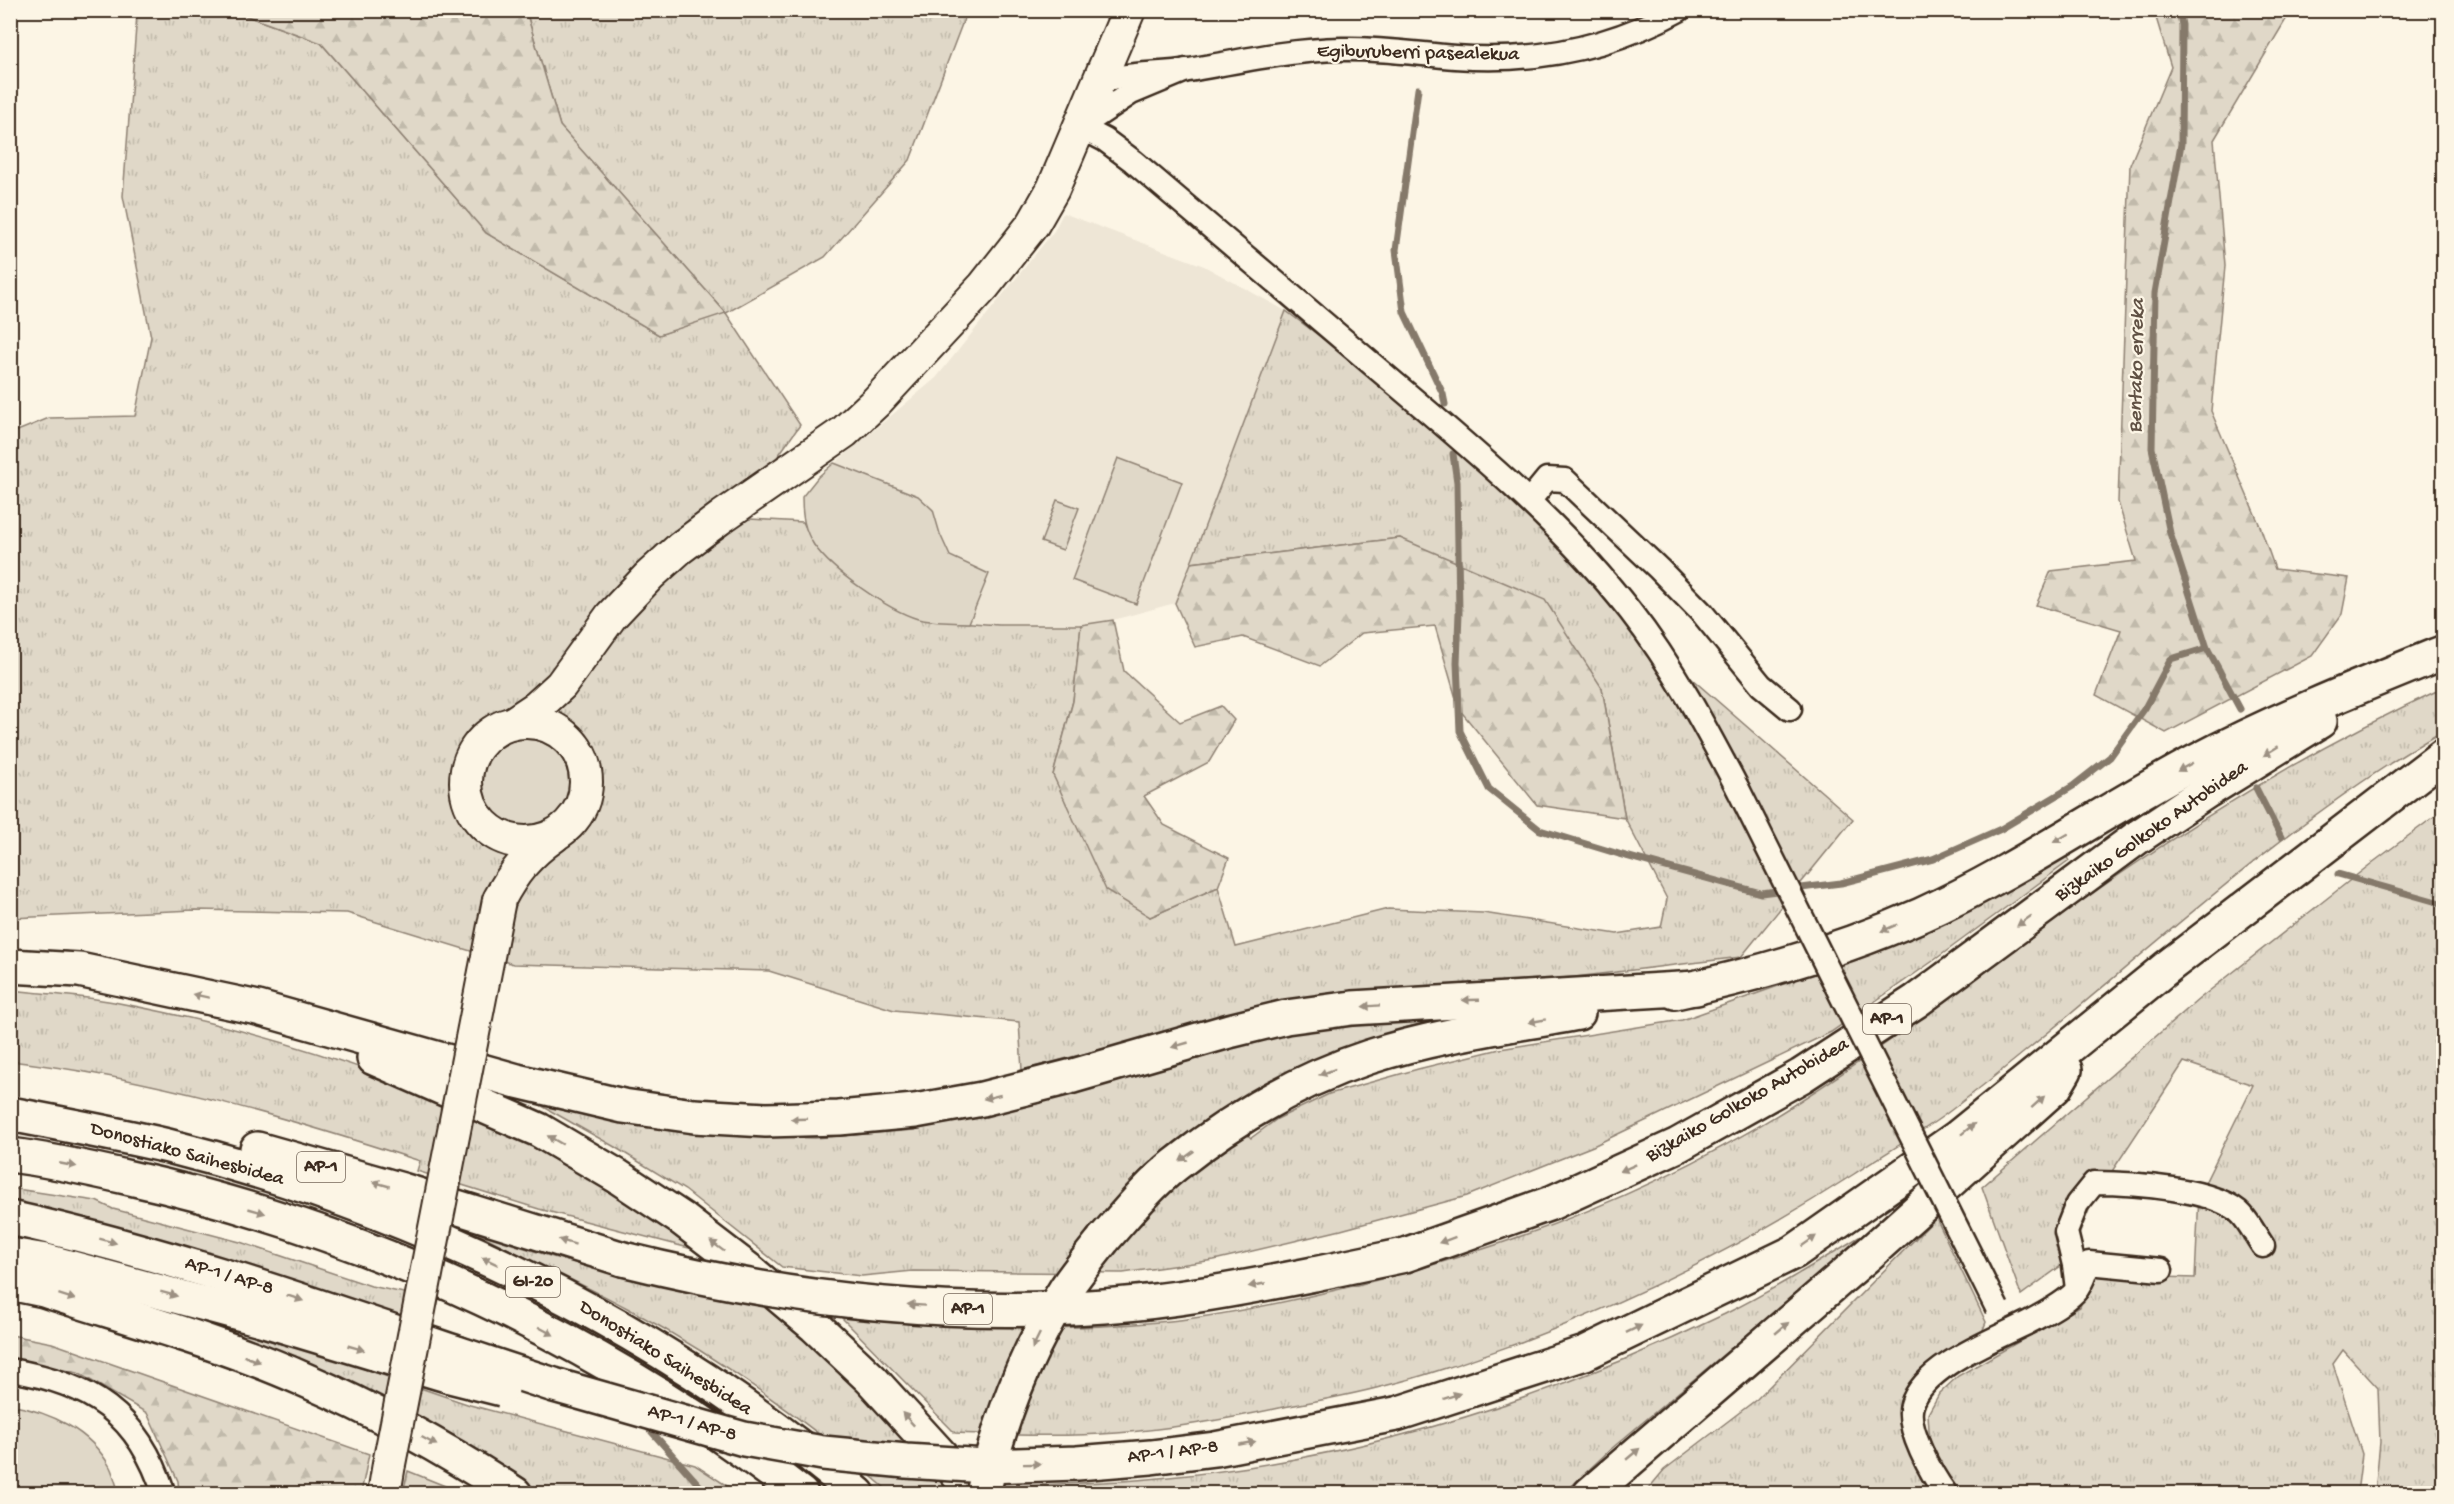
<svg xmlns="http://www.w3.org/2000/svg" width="2454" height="1504" font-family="'Gochi Hand',sans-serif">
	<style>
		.built { fill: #eee6d6 }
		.grass { fill: url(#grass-tufts); stroke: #8e8173; stroke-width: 1.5 }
		.forest { fill: url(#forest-firs); stroke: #8e8173; stroke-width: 1.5 }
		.green { fill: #e0d8c8; stroke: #8e8173; stroke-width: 1.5 }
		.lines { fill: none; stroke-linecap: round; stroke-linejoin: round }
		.stream { stroke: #85796b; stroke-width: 7 }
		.street-casing { stroke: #3b2a1e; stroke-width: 27 }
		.secondary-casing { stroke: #3b2a1e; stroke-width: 36 }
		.highway-casing { stroke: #3b2a1e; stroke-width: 38 }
		.street { stroke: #fcf5e5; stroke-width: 22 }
		.secondary { stroke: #fcf5e5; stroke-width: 32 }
		.highway { stroke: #fcf5e5; stroke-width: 33 }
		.street-bridge-casing { stroke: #3b2a1e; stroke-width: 27; stroke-linecap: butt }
		.secondary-bridge-casing { stroke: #3b2a1e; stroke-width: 36; stroke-linecap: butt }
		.highway-bridge-casing { stroke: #3b2a1e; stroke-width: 38; stroke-linecap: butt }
		.street-bridge { stroke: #fcf5e5; stroke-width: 22 }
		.secondary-bridge { stroke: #fcf5e5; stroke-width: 32 }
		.highway-bridge { stroke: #fcf5e5; stroke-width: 33 }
		.oneway { fill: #9c9082 }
		.labels { text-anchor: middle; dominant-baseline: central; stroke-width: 4.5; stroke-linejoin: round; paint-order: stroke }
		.shield { fill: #fcf5e5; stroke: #75675a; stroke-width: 1.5 }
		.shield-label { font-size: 18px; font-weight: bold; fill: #3b2a1e }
		.street-label { font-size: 20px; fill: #3b2a1e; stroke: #fcf5e5 }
		.water-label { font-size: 21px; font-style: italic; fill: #605144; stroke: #fcf5e5 }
	</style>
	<defs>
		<pattern id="grass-tufts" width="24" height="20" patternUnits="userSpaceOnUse" patternTransform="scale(1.5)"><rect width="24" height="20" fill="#e0d8c8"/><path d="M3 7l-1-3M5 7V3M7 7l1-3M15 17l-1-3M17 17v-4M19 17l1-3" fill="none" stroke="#c1baab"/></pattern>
		<pattern id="forest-firs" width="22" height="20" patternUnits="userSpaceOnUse" patternTransform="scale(1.5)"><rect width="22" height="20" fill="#e0d8c8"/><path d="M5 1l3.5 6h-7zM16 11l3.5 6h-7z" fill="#c1baab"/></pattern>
	</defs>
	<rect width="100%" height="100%" fill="#fcf5e5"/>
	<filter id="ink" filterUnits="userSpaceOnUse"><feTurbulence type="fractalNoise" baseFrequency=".0167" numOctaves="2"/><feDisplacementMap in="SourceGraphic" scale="12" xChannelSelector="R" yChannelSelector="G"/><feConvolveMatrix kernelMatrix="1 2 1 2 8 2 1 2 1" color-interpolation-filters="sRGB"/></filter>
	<g filter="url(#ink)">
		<!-- built -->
		<path class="built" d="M1063 213 1204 266 1286 311 1175 603 1113 620 1081 625H999L919 619 803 522 802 497 818 477 936 378 1054 231Z"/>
		<!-- grass -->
		<g class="grass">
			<path d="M176 10 233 11 321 43 486 233 659 335 725 312 560 126 526 11H967L910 160 825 257 726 313 800 425 734 518 803 522 814 545 919 619 999 625H1081L1073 701 1053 775 1150 917 1218 887 1236 947 1388 909 1483 913 1617 934 1661 927 1667 899 1625 818 1602 688 1400 538 1191 563 1286 311 1457 439 1661 652 1853 819 1741 957 1575 977 1368 990 1225 1017 1022 1070 1019 1022 894 1010 769 971 513 964 347 913 195 910 11 918 10 434 49 418 135 416 151 337 123 196 137 14Z"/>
			<path d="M2443 688V731C2261 836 2113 988 1946 1114 1917 1135 1884 1154 1854 1174 1749 1242 1638 1298 1521 1342 1476 1358 1430 1375 1384 1386 1351 1395 1317 1401 1284 1407 1229 1419 1173 1429 1117 1433 1063 1437 1009 1435 955 1433L842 1318C951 1329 1061 1332 1170 1321 1226 1315 1281 1303 1336 1290 1497 1253 1654 1193 1795 1104 1905 1035 2007 953 2113 879 2218 806 2328 741 2443 688Z"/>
			<path d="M2443 810V1493H2375L2380 1442 2378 1388 2343 1350 2333 1364 2362 1454 2357 1493H1956L1930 1445 1928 1414 1939 1394 1958 1376 2080 1307 2091 1275 2195 1278 2199 1195 2253 1085 2184 1062 2093 1200 2069 1260 2021 1295 1982 1187 2199 999 2372 863Z"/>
			<path d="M2065 854 2069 861 1933 961 1831 1032 1593 1146 1467 1196 1341 1230 1214 1260 1123 1273 913 1271 862 1276 782 1267 685 1190 613 1146 535 1102 618 1122 717 1135 815 1138 914 1130 1017 1106 1186 1062 1272 1036 1324 1027 1450 1015 1452 1022C1412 1031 1369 1038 1330 1053 1293 1068 1259 1091 1225 1113L1251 1138 1277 1119 1329 1094 1418 1069 1500 1049 1682 1020 1866 955Z"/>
			<path d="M11 990C45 994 80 996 114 1002 256 1029 394 1072 523 1137 587 1170 647 1213 708 1253L539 1209 417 1171 420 1161C284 1117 153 1078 11 1061Z"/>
			<path d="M10 1188 96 1201 113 1209 240 1242 371 1286 418 1296 411 1320 11 1203Z"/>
			<path d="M1936 1218 1986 1322 1978 1343 1911 1386 1938 1493 1644 1494 1664 1470 1757 1399Z"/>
			<path d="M478 1233 553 1257 630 1277 777 1304 962 1493H891C811 1424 723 1360 629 1309 579 1282 527 1260 478 1233Z"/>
			<path d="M1859 1237 1861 1239 1611 1449 1564 1493 1016 1494 1019 1486C1066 1483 1113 1483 1159 1478 1357 1460 1548 1400 1725 1314 1771 1291 1815 1264 1859 1237Z"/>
			<path d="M128 1300 321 1354 470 1405 695 1465 738 1493H540L485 1458Z"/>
			<path d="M408 1471 445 1486 451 1493H403Z"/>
		</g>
		<!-- forest -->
		<g class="forest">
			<path d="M233 11H526L560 126 726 313 659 335 486 233 321 43Z"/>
			<path d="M2154 11H2291L2214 140 2225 266 2211 411 2260 526 2275 569 2349 578 2342 614 2312 656 2166 733 2096 695 2121 630 2036 605 2051 571 2136 561 2118 502 2130 165 2171 67Z"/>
			<path d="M1400 538 1545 600 1602 688 1625 818 1537 805 1459 709 1435 626 1362 633 1320 666 1243 637 1195 647 1175 603 1191 563Z"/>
			<path d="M1113 620 1124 671 1180 722 1221 706 1234 720 1209 762 1144 796 1164 825 1229 858 1218 887 1150 917 1106 890 1053 775 1073 701 1081 625Z"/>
			<path d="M11 1335 52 1343 369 1454 361 1493H179L178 1481 147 1413 78 1373 11 1359Z"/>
		</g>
		<!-- green -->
		<g class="green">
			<path d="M1118 458 1182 482 1136 604 1072 580Z"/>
			<path d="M834 463 918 496 933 510 940 534 950 556 989 574 969 623C953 622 933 623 918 619 888 610 832 571 814 545 804 530 802 515 802 497L818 477Z"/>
			<path d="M1057 500 1079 508 1063 550 1041 542Z"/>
			<circle cx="525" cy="783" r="44"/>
			<path d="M10 1405C50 1412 90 1430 110 1467 114 1475 116 1485 119 1493H11Z"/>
		</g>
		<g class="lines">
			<!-- stream -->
			<g class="stream">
				<path d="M2179 10 2182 25 2181 144 2155 293 2152 448 2170 533 2207 648 2240 709"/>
				<path d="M1418 89 1396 250 1404 312 1443 394 1445 404"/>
				<path d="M1453 454 1457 482 1459 613 1457 663 1460 731 1489 789 1540 830 1619 854 1761 893 1841 883 1933 859 2001 829 2073 786 2110 757 2145 708 2171 659 2207 648"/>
				<path d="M2256 788 2281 837"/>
				<path d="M2338 874 2444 904"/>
				<path d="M643 1422 707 1494"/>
			</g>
			<defs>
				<g id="street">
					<path d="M1186 70 1131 93 1080 127 1105 140 1133 161C1219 234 1306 308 1392 381 1476 452 1562 524 1630 611 1673 666 1706 728 1738 789"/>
					<path d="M1094 92 1104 82 1112 78C1137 73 1163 74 1189 70 1240 61 1290 50 1342 49 1380 48 1417 54 1455 57 1533 63 1610 48 1679 10"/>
					<path d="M1529 501 1547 479 1565 480 1659 569 1703 614 1761 685 1790 709"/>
					<path d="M2077 1289 2074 1265 2066 1232 2077 1204 2094 1183C2129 1183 2218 1188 2242 1215 2250 1224 2256 1236 2263 1246"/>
					<path d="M10 1370C90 1383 139 1414 164 1494"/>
					<path d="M1946 1494C1932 1475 1905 1428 1912 1405 1923 1366 1994 1340 2029 1322 2045 1313 2062 1305 2075 1292 2082 1285 2085 1272 2089 1263L2161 1270"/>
				</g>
				<g id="secondary">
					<circle cx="526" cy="782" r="60"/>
					<path d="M513 723 537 707 561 685 611 616 649 576 680 548 723 516 844 432 876 402 984 286 1033 224 1053 189 1129 10"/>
					<path d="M499 900C513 873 529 853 554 836"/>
					<path d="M384 1494 389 1464"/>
				</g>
				<g id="highway">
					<path d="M10 966 79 970 258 1008 517 1081 623 1106 694 1116 766 1120 839 1118 915 1111 982 1099 1073 1076 1229 1031 1286 1017 1352 1008 1697 988"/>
					<path d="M1675 992C1760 974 1842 950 1921 915 2016 872 2103 811 2195 762 2275 720 2360 686 2444 652"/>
					<path d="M374 1058 539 1130 617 1176 682 1219 751 1272 815 1326 871 1379 976 1494"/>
					<path d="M10 1114C63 1124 116 1134 168 1146 416 1208 663 1328 858 1494"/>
					<path d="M257 1149 402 1190 623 1259"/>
					<path d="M10 1155C51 1160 91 1169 130 1178 373 1232 604 1341 801 1494"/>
					<path d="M10 1218C163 1252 310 1303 457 1353"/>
					<path d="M1103 1240C1126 1214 1148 1186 1175 1165 1234 1118 1298 1080 1369 1057 1436 1035 1508 1026 1578 1013"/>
					<path d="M10 1255 46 1261 261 1319 450 1376"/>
					<path d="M1314 1274 1405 1255 1551 1203 1678 1145 1801 1076 1916 1001 2138 837 2207 791 2320 721"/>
					<path d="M10 1283 44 1290C130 1318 220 1342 303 1379 377 1411 447 1450 515 1494"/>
					<path d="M1396 1414 1585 1353 1794 1252 1958 1137 2170 965 2444 755"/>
					<path d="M1590 1494 1871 1252 2055 1087 2065 1070"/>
				</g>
			</defs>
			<!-- street casing -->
			<use href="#street" class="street-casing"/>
			<!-- secondary casing -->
			<use href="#secondary" class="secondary-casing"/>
			<!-- highway casing -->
			<use href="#highway" class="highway-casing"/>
			<!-- street -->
			<use href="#street" class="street"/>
			<!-- secondary -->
			<use href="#secondary" class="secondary"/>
			<!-- highway -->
			<use href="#highway" class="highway"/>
			<defs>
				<path id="street-bridge" d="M1738 789 1997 1308"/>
				<path id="secondary-bridge" d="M389 1464 499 900"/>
				<g id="highway-bridge">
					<path d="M623 1259C779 1298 943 1318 1104 1306 1174 1301 1244 1288 1314 1274"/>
					<path d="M457 1353 554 1385 744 1439 823 1453 906 1461 986 1466 1077 1463 1151 1457 1215 1449 1396 1414"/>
					<path d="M450 1376 502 1389"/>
					<path d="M983 1494C999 1420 1026 1351 1067 1287 1078 1271 1091 1255 1103 1240"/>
				</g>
			</defs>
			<!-- street-bridge casing -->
			<use href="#street-bridge" class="street-bridge-casing"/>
			<!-- secondary-bridge casing -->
			<use href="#secondary-bridge" class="secondary-bridge-casing"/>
			<!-- highway-bridge casing -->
			<use href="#highway-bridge" class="highway-bridge-casing"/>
			<!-- street-bridge -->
			<use href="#street-bridge" class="street-bridge"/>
			<!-- secondary-bridge -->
			<use href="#secondary-bridge" class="secondary-bridge"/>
			<!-- highway-bridge -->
			<use href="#highway-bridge" class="highway-bridge"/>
		</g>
		<!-- one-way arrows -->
		<defs><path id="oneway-solid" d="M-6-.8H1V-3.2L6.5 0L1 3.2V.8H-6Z" transform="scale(1.5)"/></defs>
		<g class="oneway">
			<use href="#oneway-solid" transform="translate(2271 751) rotate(148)"/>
			<use href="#oneway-solid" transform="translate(2185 767) rotate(151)"/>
			<use href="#oneway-solid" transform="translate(2061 838) rotate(150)"/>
			<use href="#oneway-solid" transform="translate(2024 921) rotate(144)"/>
			<use href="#oneway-solid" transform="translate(1889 928) rotate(157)"/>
			<use href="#oneway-solid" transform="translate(201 996) rotate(-168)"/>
			<use href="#oneway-solid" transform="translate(1471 1000) rotate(178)"/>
			<use href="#oneway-solid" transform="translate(1371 1006) rotate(176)"/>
			<use href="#oneway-solid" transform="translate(1537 1021) rotate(170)"/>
			<use href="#oneway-solid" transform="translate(1180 1045) rotate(164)"/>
			<use href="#oneway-solid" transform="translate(1327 1072) rotate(160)"/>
			<use href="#oneway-solid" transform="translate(992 1097) rotate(166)"/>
			<use href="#oneway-solid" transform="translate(2038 1102) rotate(-42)"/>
			<use href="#oneway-solid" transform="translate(799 1119) rotate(178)"/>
			<use href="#oneway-solid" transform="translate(1968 1129) rotate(-39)"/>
			<use href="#oneway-solid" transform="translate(555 1140) rotate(-150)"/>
			<use href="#oneway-solid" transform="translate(1187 1156) rotate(145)"/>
			<use href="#oneway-solid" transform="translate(68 1165) rotate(11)"/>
			<use href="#oneway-solid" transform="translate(1628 1168) rotate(156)"/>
			<use href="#oneway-solid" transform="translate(381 1184) rotate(-164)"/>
			<use href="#oneway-solid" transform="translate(257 1211) rotate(16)"/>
			<use href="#oneway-solid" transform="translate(1447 1240) rotate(160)"/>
			<use href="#oneway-solid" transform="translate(108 1241) rotate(15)"/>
			<use href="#oneway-solid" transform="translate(1809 1241) rotate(-35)"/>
			<use href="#oneway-solid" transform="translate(567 1242) rotate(-163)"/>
			<use href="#oneway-solid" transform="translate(717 1246) rotate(-143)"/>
			<use href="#oneway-solid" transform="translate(490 1261) rotate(-155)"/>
			<use href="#oneway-solid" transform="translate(1257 1285) rotate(169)"/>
			<use href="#oneway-solid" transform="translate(169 1294) rotate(15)"/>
			<use href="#oneway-solid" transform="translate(67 1297) rotate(18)"/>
			<use href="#oneway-solid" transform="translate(295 1298) rotate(19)"/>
			<use href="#oneway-solid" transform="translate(916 1305) rotate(-176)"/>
			<use href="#oneway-solid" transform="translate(1782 1328) rotate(-40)"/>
			<use href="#oneway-solid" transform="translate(1634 1329) rotate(-26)"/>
			<use href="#oneway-solid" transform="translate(546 1331) rotate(28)"/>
			<use href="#oneway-solid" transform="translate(1036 1341) rotate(116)"/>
			<use href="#oneway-solid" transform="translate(356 1348) rotate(16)"/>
			<use href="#oneway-solid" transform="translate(252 1359) rotate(21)"/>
			<use href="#oneway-solid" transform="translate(1452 1396) rotate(-18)"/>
			<use href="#oneway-solid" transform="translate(908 1419) rotate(-133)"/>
			<use href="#oneway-solid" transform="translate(429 1441) rotate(28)"/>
			<use href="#oneway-solid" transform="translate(1247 1443) rotate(-11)"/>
			<use href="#oneway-solid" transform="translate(1633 1454) rotate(-40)"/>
			<use href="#oneway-solid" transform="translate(1032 1464) rotate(-1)"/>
		</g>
	</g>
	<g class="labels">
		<!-- shield labels -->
		<g class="shield">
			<rect x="1863" y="1004" width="48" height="30" rx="4.5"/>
			<rect x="297" y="1152" width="48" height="30" rx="4.5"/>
			<rect x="506" y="1267" width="54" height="30" rx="4.5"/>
			<rect x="944" y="1294" width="48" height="30" rx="4.5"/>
		</g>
		<g class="shield-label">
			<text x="1887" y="1019">AP-1</text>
			<text x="321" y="1167">AP-1</text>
			<text x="533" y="1282">GI-20</text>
			<text x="968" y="1309">AP-1</text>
		</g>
		<!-- street labels -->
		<g class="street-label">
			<text transform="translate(1418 54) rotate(1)">Egiburuberri pasealekua</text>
			<text transform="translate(2152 832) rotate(-35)">Bizkaiko Golkoko Autobidea</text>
			<text transform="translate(1748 1101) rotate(-30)">Bizkaiko Golkoko Autobidea</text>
			<text transform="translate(187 1155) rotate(15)">Donostiako Saihesbidea</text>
			<text transform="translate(229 1277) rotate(17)">AP-1 / AP-8</text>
			<text transform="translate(665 1359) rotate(32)">Donostiako Saihesbidea</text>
			<text transform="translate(692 1424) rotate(16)">AP-1 / AP-8</text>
			<text transform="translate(1173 1453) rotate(-7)">AP-1 / AP-8</text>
		</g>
		<!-- water labels -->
		<g class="water-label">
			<text transform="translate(2138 366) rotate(-89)">Bentako erreka</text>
		</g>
	</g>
	<!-- margin -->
	<rect width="2454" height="1504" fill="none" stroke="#fcf5e5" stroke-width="36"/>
	<rect x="18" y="18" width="2418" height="1468" fill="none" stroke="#3b2a1e" stroke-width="2" filter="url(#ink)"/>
</svg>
